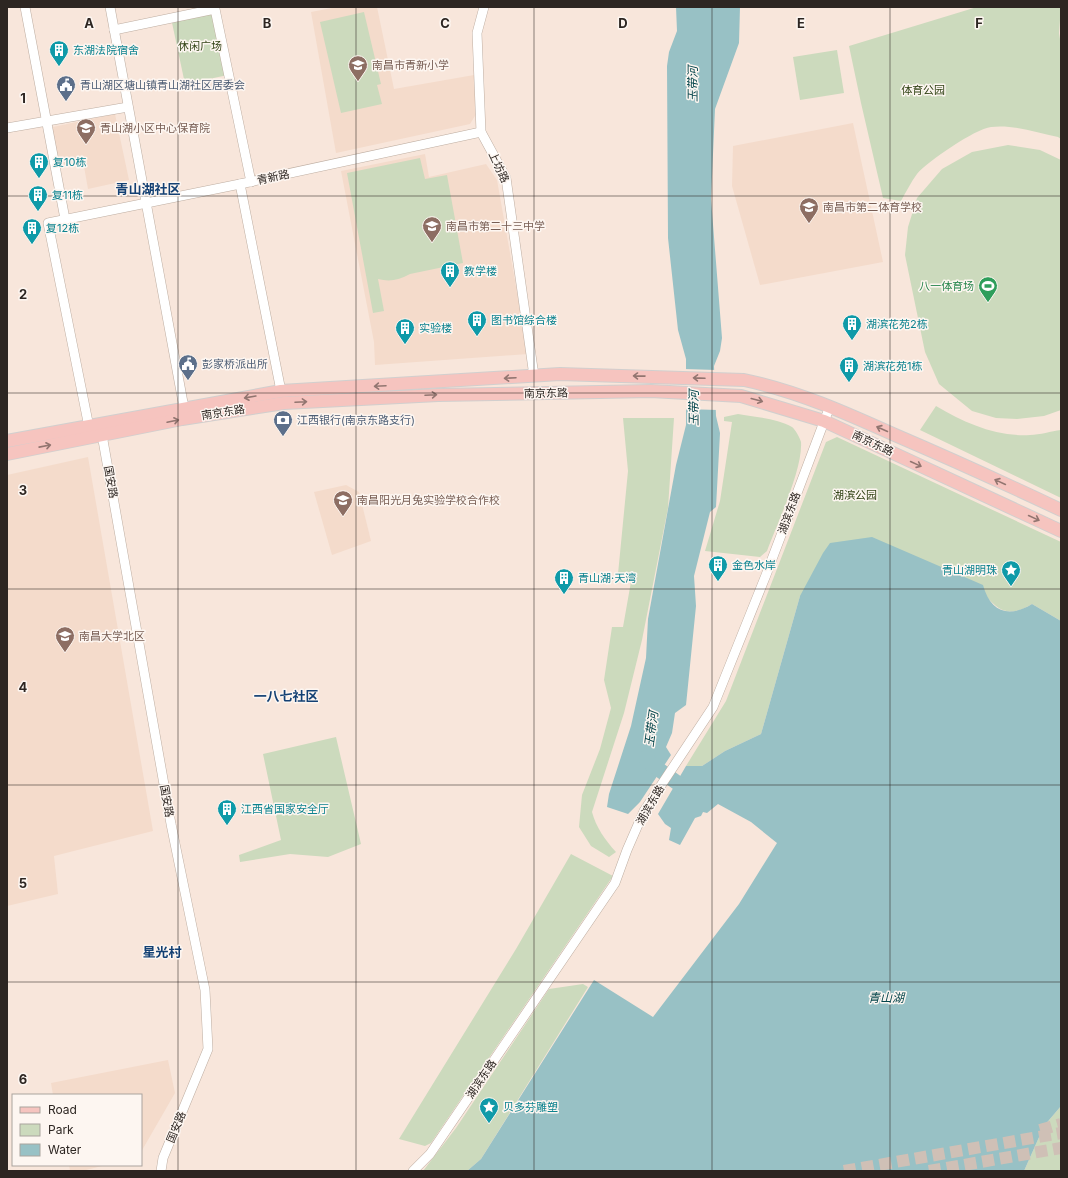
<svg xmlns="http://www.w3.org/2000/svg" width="1068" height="1178" font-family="Inter,'Noto Sans SC',sans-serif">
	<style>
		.built { fill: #f4dbcb }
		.green { fill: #ccdabd }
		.water { fill: #98c1c5 }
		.pier { fill: #f8e6db }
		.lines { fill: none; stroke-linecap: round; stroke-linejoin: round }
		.river { stroke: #98c1c5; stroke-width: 15 }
		.major-tunnel { stroke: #cfc0b6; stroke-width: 12; stroke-dasharray: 12 6; stroke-linecap: butt }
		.minor-casing { stroke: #beaea2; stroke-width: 10 }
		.major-casing { stroke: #d1cfce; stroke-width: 14 }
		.minor { stroke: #fff; stroke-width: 9 }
		.major { stroke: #f6c4bf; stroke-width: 12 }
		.oneway { stroke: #927570 }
		.grid { fill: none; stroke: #2d2622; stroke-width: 1; stroke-opacity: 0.55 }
		.labels { text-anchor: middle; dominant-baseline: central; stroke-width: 3; stroke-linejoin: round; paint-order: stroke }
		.park-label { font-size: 11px; fill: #2f4113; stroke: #fdf6f1 }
		.culture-label { font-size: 11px; fill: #0d838f; stroke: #fdf6f1; text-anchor: start }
		.education-label { font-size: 11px; fill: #785e54; stroke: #fdf6f1; text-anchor: start }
		.service-label { font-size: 11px; fill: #4e5e75; stroke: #fdf6f1; text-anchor: start }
		.street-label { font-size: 11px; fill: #2d2622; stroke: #fdf6f1 }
		.leisure-label { font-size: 11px; fill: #27864d; stroke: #fdf6f1; text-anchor: end }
		.water-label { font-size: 12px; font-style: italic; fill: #04454b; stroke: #fdf6f1 }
		.quarter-label { font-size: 13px; font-weight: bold; fill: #134073; stroke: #fdf6f1 }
		.grid-label { font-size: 13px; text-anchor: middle; font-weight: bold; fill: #2d2622; stroke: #fdf6f1; stroke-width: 3; stroke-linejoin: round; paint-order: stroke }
	</style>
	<rect width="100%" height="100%" fill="#f8e6db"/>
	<!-- built -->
	<g class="built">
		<path d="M337 7H377L394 89 474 75 479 100 478 111 470 124 336 153 311 12Z"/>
		<path d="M115 114 129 180 88 189 83 161 56 167 48 128Z"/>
		<path d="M853 123 883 262 760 285 732 186 733 146Z"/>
		<path d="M425 154 429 177 486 164 497 180 528 354 375 365 374 342 341 171Z"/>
		<path d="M88 457 153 831 54 856 58 894 7 906V475Z"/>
		<path d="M346 485 359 492 371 541 332 555 314 492Z"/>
		<path d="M168 1060 175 1093 141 1152V1095H53L51 1083Z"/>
		<path d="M69 1165H106L82 1171H70Z"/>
	</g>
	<!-- green -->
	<g class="green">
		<path d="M977 7H1061L1059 33 1061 45V139L1058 137C1037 133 1013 124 991 127 975 129 928 161 917 174 911 182 906 192 901 201L883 198 861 103 849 46Z"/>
		<path d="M215 9 228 75 185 84 171 18Z"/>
		<path d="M364 12 381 84 377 85 382 104 341 113 320 22Z"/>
		<path d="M837 50 844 93 800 100 793 57Z"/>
		<path d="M1008 145 1040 150 1061 160V410L1044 416 1017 419 996 418 972 411 939 384 925 352 905 255 908 227 917 198 942 169 972 152Z"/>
		<path d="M420 158 425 179 447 175 463 263 410 274C399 280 390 282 378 279L384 311 373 313 347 173Z"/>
		<path d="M936 406C965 423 996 437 1030 435 1040 435 1051 431 1061 430V498L920 430Z"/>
		<path d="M738 414C754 417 777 418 792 427 795 429 800 438 801 442 803 469 777 524 767 551L760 557 705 551 720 501 732 422 724 421V417Z"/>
		<path d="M623 418H674L668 508 642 640 624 713 592 812C596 827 605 840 616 852L609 857 591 846 579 827 582 795 600 749 611 708 604 680 612 627H623L632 576 618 574 628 471Z"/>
		<path d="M837 437 1061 542V621L1032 604C1012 616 1001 614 986 596H800L761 734 725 751 702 766H686L726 701 826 442Z"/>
		<path d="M336 737 361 844 328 857 290 854 240 862 239 855 281 840 263 754Z"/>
		<path d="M571 854 613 876 431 1143 425 1146 399 1139 516 949Z"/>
		<path d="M583 984 588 987 481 1159 467 1171H423L456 1128 549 989Z"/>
		<path d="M1061 1106V1171H1024L1044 1126Z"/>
	</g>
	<!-- water -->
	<g class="water">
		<path d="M676 7H740L739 43 715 109 711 199 722 338 720 351 714 366 716 416 720 433 716 507 710 512 694 576 696 606 686 705 675 713 672 733 666 747 671 755 640 802 628 814 607 807 609 794 631 726 646 658 648 619 676 465 686 425V359L678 330 668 238 667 66 669 52 677 31Z"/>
		<path d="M872 537 983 585C990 611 1008 619 1032 604L1061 621V1106L1044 1126 1024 1171H467L481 1159 594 980 653 1017 739 904 777 843 751 822 718 804 707 813 703 812 701 816 695 818 680 845 669 840 671 828 665 824 658 814 686 766H702L725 751 761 734 800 596 823 553 830 543Z"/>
	</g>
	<!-- pier -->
	<path class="pier" d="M684 369 716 370 718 410 684 409Z"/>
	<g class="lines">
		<!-- river -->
		<path class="river" d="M647 757V761L683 787"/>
		<!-- major-tunnel -->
		<g class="major-tunnel">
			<path d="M1040 1130 1061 1124"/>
			<path d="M844 1171 1061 1133"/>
			<path d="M929 1171 1061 1148"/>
		</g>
		<defs>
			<g id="minor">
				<path d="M25 7 65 219"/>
				<path d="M110 7 184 408"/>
				<path d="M484 7 477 33 481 132 506 178 534 376"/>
				<path d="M114 30 215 9 251 182"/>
				<path d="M7 128 128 107"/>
				<path d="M240 184 281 391"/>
				<path d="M101 429 171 824 205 990 208 1049 163 1158 161 1171"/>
				<path d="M90 432 48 223 240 184 481 132"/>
				<path d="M413 1171 430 1154 615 883 627 850 644 811 713 707 766 575 830 406"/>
			</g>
			<g id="major">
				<path d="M7 441 281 391 560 374 744 380C797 391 846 413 895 435 951 459 1006 484 1061 510"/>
				<path d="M7 454 182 419 284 403 438 395 651 391 741 396 824 421 1061 531"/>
			</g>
		</defs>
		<!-- minor casing -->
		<use href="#minor" class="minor-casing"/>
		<!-- major casing -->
		<use href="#major" class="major-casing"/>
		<!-- minor -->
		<use href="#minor" class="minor"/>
		<!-- major -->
		<use href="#major" class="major"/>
	</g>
	<!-- one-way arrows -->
	<defs><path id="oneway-shaft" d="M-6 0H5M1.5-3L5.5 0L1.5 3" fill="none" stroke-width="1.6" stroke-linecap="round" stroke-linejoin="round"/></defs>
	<g class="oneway">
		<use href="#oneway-shaft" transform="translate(639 376) rotate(-179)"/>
		<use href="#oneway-shaft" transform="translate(510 378) rotate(177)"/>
		<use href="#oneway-shaft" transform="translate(699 378) rotate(-178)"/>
		<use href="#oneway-shaft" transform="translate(380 386) rotate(177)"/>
		<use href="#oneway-shaft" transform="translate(431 395) rotate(-3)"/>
		<use href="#oneway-shaft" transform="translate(250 397) rotate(170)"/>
		<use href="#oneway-shaft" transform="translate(757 400) rotate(15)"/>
		<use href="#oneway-shaft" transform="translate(301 402) rotate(-3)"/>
		<use href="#oneway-shaft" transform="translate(173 421) rotate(-12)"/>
		<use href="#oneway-shaft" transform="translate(882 429) rotate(-156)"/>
		<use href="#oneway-shaft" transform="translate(45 446) rotate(-11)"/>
		<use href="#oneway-shaft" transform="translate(916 464) rotate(25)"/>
		<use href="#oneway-shaft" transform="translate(1000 482) rotate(-155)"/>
		<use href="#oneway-shaft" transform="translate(1034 518) rotate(25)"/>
	</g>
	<!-- grid -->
	<path class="grid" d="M178 7V1171M356 7V1171M534 7V1171M712 7V1171M890 7V1171M7 196H1061M7 393H1061M7 589H1061M7 785H1061M7 982H1061"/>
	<!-- icons -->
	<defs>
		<symbol id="building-pin" viewBox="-11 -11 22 30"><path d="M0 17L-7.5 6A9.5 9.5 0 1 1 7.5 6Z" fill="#0f9aa8" stroke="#fdf6f1"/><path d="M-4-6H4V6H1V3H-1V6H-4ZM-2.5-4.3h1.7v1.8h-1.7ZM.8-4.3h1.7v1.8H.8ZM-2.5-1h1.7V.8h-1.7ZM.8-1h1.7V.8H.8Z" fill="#fff"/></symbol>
		<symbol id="school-pin" viewBox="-11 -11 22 30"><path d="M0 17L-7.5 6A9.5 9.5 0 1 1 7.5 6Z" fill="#8d6e63" stroke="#fdf6f1"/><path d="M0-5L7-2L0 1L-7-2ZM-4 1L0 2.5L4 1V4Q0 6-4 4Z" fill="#fff"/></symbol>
		<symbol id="civic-pin" viewBox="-11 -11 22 30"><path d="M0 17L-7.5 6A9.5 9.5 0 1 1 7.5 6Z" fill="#5c6f8a" stroke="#fdf6f1"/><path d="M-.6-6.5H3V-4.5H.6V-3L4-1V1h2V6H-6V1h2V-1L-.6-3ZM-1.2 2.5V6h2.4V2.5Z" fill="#fff"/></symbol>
		<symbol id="stadium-pin" viewBox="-11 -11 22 30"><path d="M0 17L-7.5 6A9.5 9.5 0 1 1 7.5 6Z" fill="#2e9e5b" stroke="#fdf6f1"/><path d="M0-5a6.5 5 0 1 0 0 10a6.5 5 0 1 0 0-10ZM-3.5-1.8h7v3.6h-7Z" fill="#fff"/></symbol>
		<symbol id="bank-pin" viewBox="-11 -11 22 30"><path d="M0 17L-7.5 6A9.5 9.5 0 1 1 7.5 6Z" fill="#5c6f8a" stroke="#fdf6f1"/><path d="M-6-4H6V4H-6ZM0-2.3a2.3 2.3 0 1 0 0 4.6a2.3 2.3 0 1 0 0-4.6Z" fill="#fff"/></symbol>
		<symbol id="sight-pin" viewBox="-11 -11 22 30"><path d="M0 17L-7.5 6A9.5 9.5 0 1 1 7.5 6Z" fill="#0f9aa8" stroke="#fdf6f1"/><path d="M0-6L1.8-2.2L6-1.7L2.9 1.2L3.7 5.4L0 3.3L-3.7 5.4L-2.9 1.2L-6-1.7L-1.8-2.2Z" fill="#fff"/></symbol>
		<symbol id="university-pin" viewBox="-11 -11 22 30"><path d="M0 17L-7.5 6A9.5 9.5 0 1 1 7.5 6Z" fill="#8d6e63" stroke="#fdf6f1"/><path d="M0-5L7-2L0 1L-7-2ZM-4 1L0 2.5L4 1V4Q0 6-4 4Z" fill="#fff"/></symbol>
	</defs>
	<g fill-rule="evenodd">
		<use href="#building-pin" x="48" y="39" width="22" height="30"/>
		<use href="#school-pin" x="347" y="54" width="22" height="30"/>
		<use href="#civic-pin" x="55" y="74" width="22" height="30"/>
		<use href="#school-pin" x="75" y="117" width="22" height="30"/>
		<use href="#building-pin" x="28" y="151" width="22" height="30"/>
		<use href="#building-pin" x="27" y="184" width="22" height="30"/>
		<use href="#school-pin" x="798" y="196" width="22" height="30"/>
		<use href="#school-pin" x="421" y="215" width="22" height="30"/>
		<use href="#building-pin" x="21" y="217" width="22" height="30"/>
		<use href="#building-pin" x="439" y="260" width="22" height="30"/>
		<use href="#stadium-pin" x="977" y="275" width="22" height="30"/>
		<use href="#building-pin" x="466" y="309" width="22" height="30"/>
		<use href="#building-pin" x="841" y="313" width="22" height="30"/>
		<use href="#building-pin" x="394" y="317" width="22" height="30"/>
		<use href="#civic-pin" x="177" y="353" width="22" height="30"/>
		<use href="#building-pin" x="838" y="355" width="22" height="30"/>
		<use href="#bank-pin" x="272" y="409" width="22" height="30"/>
		<use href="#school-pin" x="332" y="489" width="22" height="30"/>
		<use href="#building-pin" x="707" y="554" width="22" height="30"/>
		<use href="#sight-pin" x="1000" y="559" width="22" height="30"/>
		<use href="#building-pin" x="553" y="567" width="22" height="30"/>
		<use href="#university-pin" x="54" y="625" width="22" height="30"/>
		<use href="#building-pin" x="216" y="798" width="22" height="30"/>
		<use href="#sight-pin" x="478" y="1096" width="22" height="30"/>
	</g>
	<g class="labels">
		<!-- park labels -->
		<g class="park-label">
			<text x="200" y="46">休闲广场</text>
			<text x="923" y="90">体育公园</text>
			<text x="855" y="495">湖滨公园</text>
		</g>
		<!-- culture labels -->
		<g class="culture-label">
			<text x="73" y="50">东湖法院宿舍</text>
			<text x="53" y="162">复10栋</text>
			<text x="52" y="195">复11栋</text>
			<text x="46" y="228">复12栋</text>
			<text x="464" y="271">教学楼</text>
			<text x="491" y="320">图书馆综合楼</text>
			<text x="866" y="324">湖滨花苑2栋</text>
			<text x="419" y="328">实验楼</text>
			<text x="863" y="366">湖滨花苑1栋</text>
			<text x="732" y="565">金色水岸</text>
			<text x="997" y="570" text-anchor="end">青山湖明珠</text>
			<text x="578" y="578">青山湖·天湾</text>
			<text x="241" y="809">江西省国家安全厅</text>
			<text x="503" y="1107">贝多芬雕塑</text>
		</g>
		<!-- education labels -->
		<g class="education-label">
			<text x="372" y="65">南昌市青新小学</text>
			<text x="100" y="128">青山湖小区中心保育院</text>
			<text x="823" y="207">南昌市第二体育学校</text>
			<text x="446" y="226">南昌市第二十三中学</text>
			<text x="357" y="500">南昌阳光月兔实验学校合作校</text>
			<text x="79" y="636">南昌大学北区</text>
		</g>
		<!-- service labels -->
		<g class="service-label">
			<text x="80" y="85">青山湖区塘山镇青山湖社区居委会</text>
			<text x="202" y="364">彭家桥派出所</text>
			<text x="297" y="420">江西银行(南京东路支行)</text>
		</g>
		<!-- street labels -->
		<g class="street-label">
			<text transform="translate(499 167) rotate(65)">上坊路</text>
			<text transform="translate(273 177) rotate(-12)">青新路</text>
			<text transform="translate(546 393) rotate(-1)">南京东路</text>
			<text transform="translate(223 412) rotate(-9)">南京东路</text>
			<text transform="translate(873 443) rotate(25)">南京东路</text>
			<text transform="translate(111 482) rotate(80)">国安路</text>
			<text transform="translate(789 513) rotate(-70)">湖滨东路</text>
			<text transform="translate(167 801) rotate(80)">国安路</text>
			<text transform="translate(650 805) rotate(-60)">湖滨东路</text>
			<text transform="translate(481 1079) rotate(-56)">湖滨东路</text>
			<text transform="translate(176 1127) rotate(-68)">国安路</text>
		</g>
		<!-- leisure labels -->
		<g class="leisure-label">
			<text x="974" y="286">八一体育场</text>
		</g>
		<!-- water labels -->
		<g class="water-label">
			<text transform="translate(692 84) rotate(-90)">玉带河</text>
			<text transform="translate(693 408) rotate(-90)">玉带河</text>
			<text transform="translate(651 729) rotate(-82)">玉带河</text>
			<text x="886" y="997">青山湖</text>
		</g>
		<!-- quarter labels -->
		<g class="quarter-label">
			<text x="148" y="189">青山湖社区</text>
			<text x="286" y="696">一八七社区</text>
			<text x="162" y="952">星光村</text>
		</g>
	</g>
	<g class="grid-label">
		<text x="89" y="28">A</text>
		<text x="267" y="28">B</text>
		<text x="445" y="28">C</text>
		<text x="623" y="28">D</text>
		<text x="801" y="28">E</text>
		<text x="979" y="28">F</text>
		<text x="23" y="103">1</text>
		<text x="23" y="299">2</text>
		<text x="23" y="495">3</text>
		<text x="23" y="692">4</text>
		<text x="23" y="888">5</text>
		<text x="23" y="1084">6</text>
	</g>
	<!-- border -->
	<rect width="1068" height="1178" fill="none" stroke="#2d2622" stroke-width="16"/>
	<!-- legend -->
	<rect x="12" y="1094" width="130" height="72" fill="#fdf6f1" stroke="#aaa39e"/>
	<rect x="20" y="1107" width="20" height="6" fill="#f6c4bf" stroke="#aaa39e"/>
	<text x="48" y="1114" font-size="12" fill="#2d2622">Road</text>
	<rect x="20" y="1124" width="20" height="12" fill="#ccdabd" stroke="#aaa39e"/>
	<text x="48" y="1134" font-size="12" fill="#2d2622">Park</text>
	<rect x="20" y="1144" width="20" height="12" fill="#98c1c5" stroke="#aaa39e"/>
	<text x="48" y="1154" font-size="12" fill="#2d2622">Water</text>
</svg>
